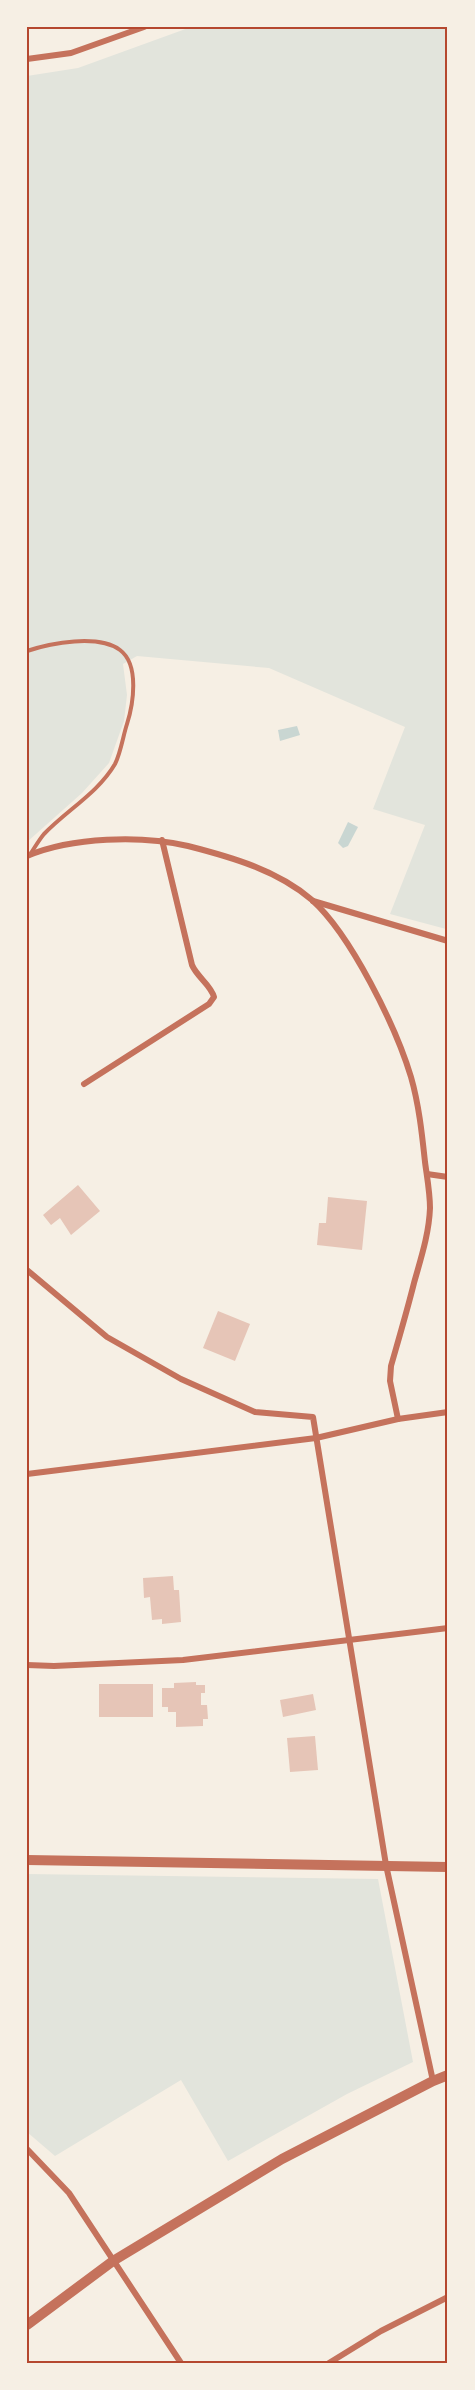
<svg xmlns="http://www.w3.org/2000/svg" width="475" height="2390" font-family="'DM Sans',sans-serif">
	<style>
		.green { fill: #e2e4dc }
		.water { fill: #c9d6d2 }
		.building { fill: #e6c5b7 }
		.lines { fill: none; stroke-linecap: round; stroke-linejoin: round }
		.service { stroke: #c5725c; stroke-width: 4 }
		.minor { stroke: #c5725c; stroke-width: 6 }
		.tertiary { stroke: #c5725c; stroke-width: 10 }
		.neatline { fill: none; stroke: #b5482f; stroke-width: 2 }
	</style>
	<rect width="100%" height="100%" fill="#f6efe4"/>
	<!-- green -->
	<g class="green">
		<path d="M191 27H448V922L446 929 390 914 425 825 373 809 405 727 269 668 137 656 123 664 127 695 124 721 109 763 82 793 27 842V76L78 68Z"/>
		<path d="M27 1874 378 1879 413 2062 347 2094 228 2161 181 2080 55 2156 27 2132Z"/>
	</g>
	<!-- water -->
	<g class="water">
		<path d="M297 726 300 735 280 741 278 730Z"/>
		<path d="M348 822 358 827 348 846 343 848 338 843Z"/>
	</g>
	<!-- building -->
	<g class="building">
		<path d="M78 1185 100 1211 71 1235 60 1218 51 1225 43 1215Z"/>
		<path d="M328 1197 367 1201 362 1250 317 1245 319 1223H326Z"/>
		<path d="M218 1311 250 1324 235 1361 203 1348Z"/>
		<path d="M173 1576 174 1590H179L181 1622 162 1624V1619L152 1620 150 1597 144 1598 143 1578Z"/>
		<path d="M196 1682V1685H205V1693H201V1705H207L208 1719H203V1726L176 1727V1712H168V1707H162V1688H174V1683Z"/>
		<rect x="99" y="1684" width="54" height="33"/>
		<path d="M313 1694 316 1710 283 1717 280 1700Z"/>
		<path d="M315 1736 318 1770 290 1772 287 1738Z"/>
	</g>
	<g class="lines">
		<!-- service -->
		<path class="service" d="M27 651C51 643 98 634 120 650 140 665 133 705 127 724 123 736 121 752 115 764 98 793 67 810 44 834 39 840 35 847 31 853"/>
		<!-- minor -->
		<g class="minor">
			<path d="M27 59 71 53 144 27"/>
			<path d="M27 856C72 837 141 835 188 846 231 857 277 870 312 900 351 935 396 1027 411 1077 419 1105 422 1134 425 1162 427 1177 430 1193 430 1208 429 1234 421 1258 414 1283 407 1311 399 1338 391 1366L390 1381 398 1419"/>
			<path d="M313 901 448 941"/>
			<path d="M84 1084 209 1004 214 997C211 985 197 977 192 965L162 840"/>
			<path d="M427 1174 448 1177"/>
			<path d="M27 1270 107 1337 181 1379 255 1412 313 1417 386 1865 433 2081"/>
			<path d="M27 1474 316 1438 398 1419 448 1412"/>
			<path d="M27 1665 54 1666 183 1660 448 1628"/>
			<path d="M27 2149 69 2193 181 2363"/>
			<path d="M329 2363 381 2331 448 2297"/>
		</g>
		<!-- tertiary -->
		<g class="tertiary">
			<path d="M27 1860 448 1867"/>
			<path d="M27 2325 113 2261 282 2159 433 2081 448 2075"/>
		</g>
	</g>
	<!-- border -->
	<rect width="475" height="2390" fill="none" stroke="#f6efe4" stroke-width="57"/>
	<rect x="28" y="28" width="418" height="2334" class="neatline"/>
</svg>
